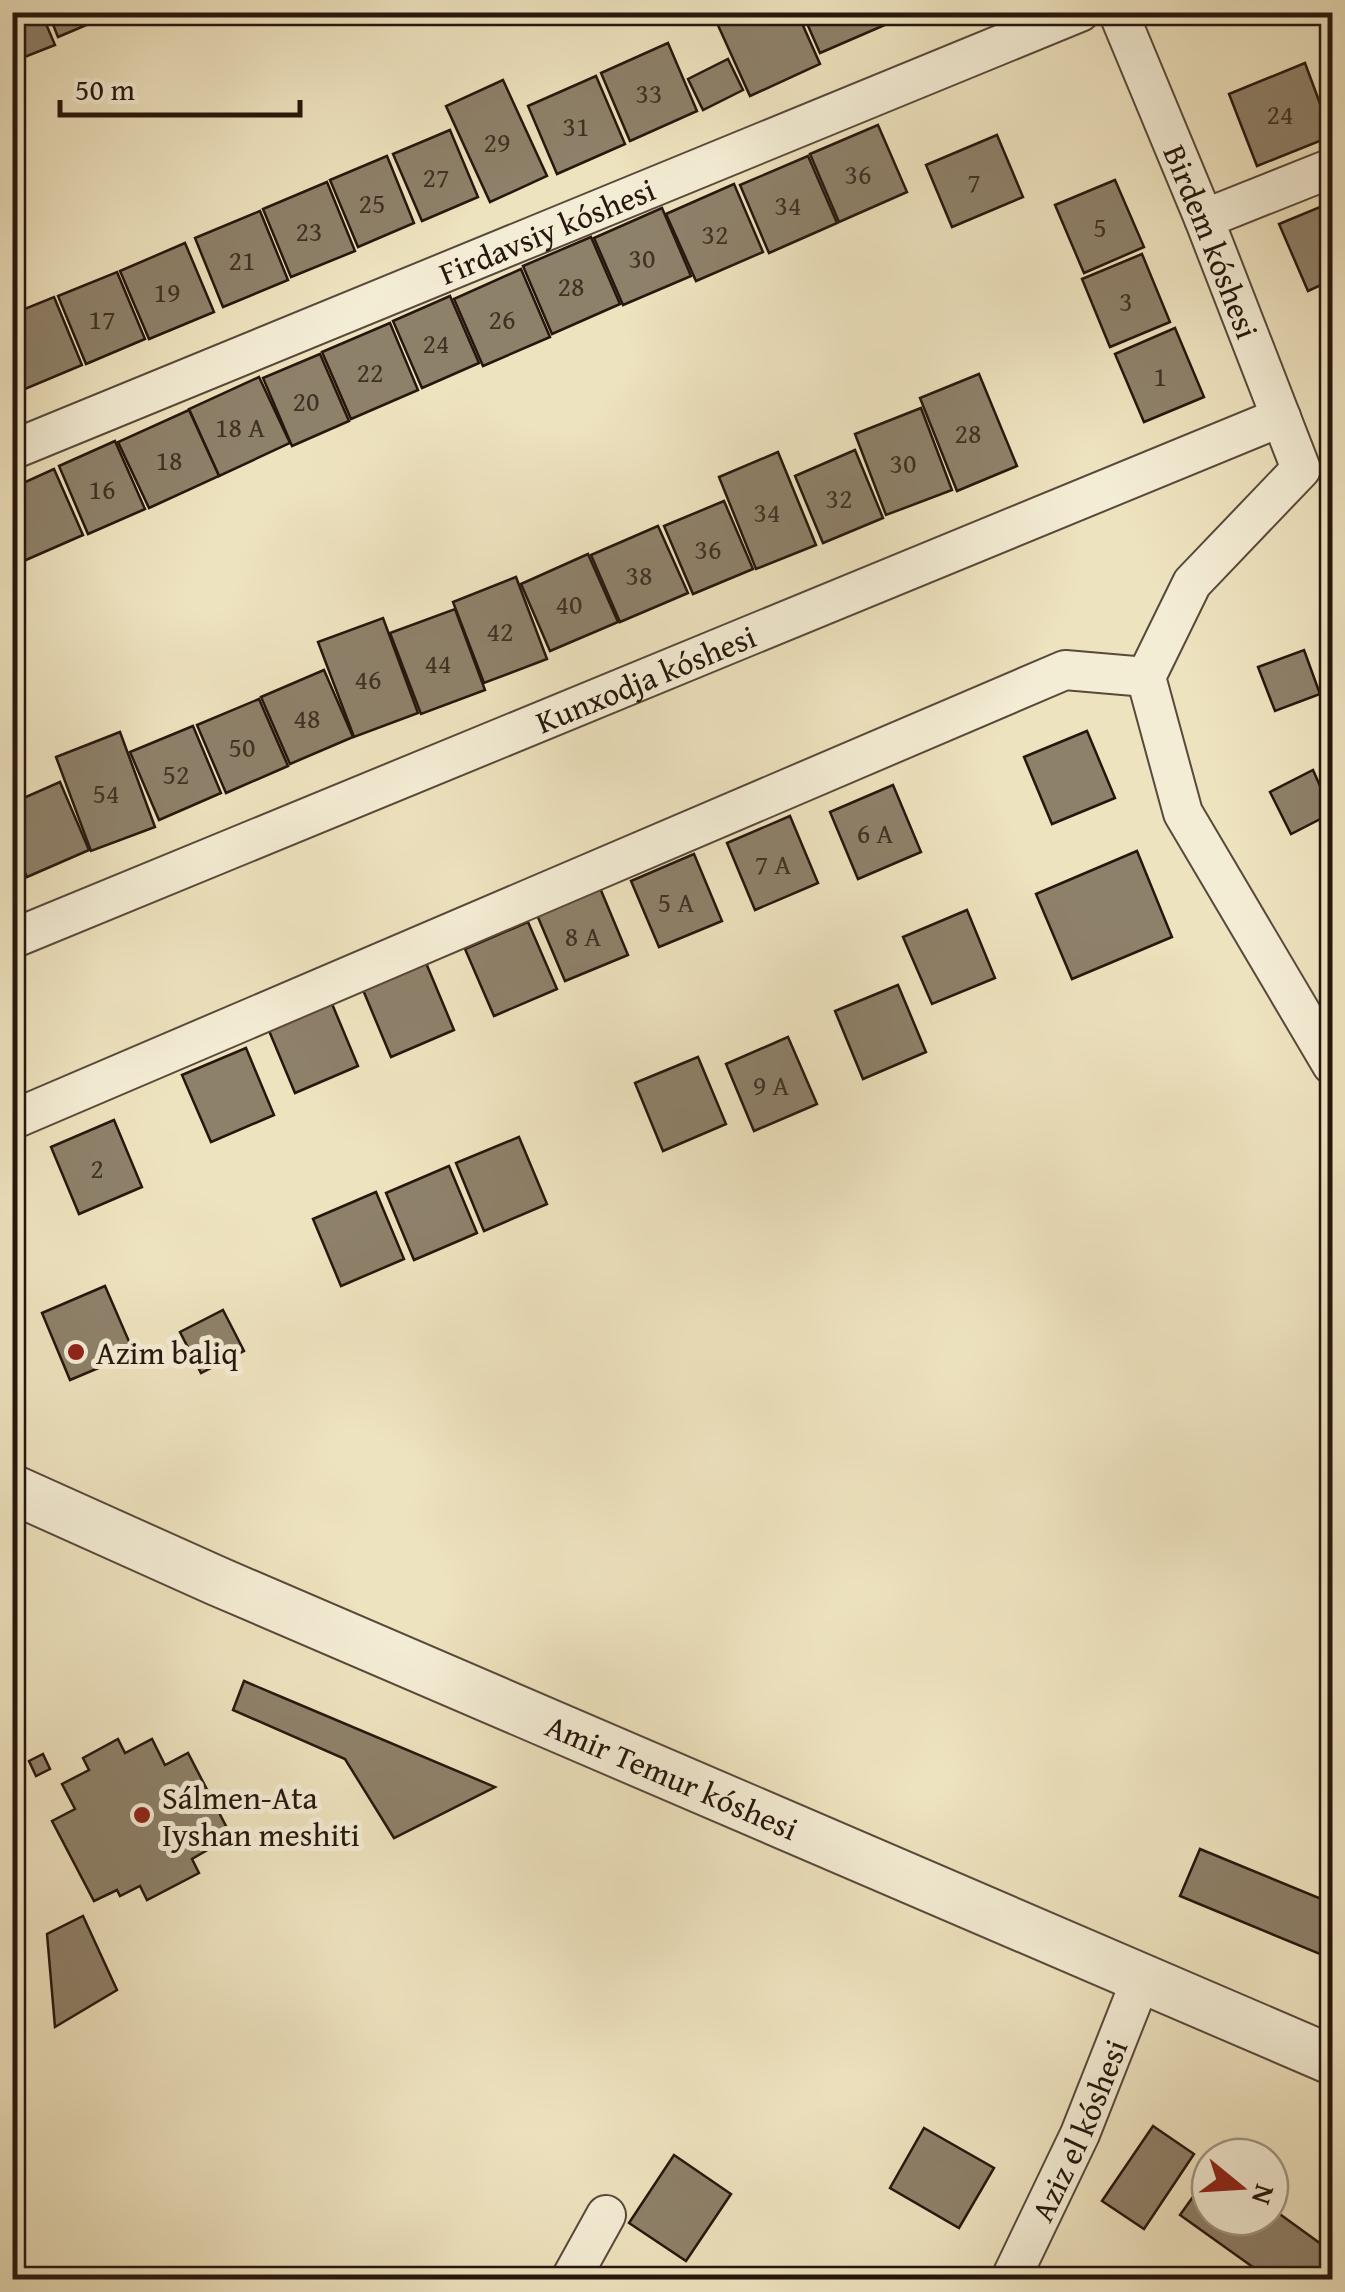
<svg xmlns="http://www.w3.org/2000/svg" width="1345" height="2292" font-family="'Gentium Book Plus',serif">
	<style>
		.building { fill: #8e816a; stroke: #27160d; stroke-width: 2.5 }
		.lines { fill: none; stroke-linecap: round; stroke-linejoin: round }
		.minor-casing { stroke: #59493a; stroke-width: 42 }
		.tertiary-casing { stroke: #59493a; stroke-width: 52 }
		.minor { stroke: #f4edd5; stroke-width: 38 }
		.tertiary { stroke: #f4edd5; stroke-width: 48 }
		.poi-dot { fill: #8f2418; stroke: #f4edd5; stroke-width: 4 }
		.labels { text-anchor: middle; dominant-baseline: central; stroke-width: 10; stroke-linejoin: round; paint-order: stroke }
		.number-label { font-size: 28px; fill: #413124 }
		.street-label { font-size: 32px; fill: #27160d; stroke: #f4edd5 }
		.poi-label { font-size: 32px; fill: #27160d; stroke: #f4edd5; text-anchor: start }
	</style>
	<rect width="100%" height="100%" fill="#eee3bf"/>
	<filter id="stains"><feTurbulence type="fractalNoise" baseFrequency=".002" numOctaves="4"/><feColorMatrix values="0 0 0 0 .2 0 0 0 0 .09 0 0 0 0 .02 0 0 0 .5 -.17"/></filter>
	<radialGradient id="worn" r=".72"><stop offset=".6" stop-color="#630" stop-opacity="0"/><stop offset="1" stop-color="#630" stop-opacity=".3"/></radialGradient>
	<!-- building -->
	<g class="building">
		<path d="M12 12H41L55 45 12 62Z"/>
		<path d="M48 12H117L58 37Z"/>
		<path d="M712 12H797L820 64 750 96Z"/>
		<path d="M802 12H882L887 24 820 53Z"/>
		<path d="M668 43 697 111 630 141 601 73Z"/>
		<path d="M728 59 743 90 703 110 688 79Z"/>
		<path d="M1305 63 1332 136 1257 166 1229 94Z"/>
		<path d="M596 76 625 144 557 174 528 106Z"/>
		<path d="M503 80 547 176 490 202 446 106Z"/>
		<path d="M878 125 907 192 839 222 810 154Z"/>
		<path d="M450 130 478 197 422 221 393 154Z"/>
		<path d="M997 135 1023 197 952 227 926 165Z"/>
		<path d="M387 156 414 223 358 247 330 180Z"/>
		<path d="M808 156 837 223 769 253 740 185Z"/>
		<path d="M1115 180 1144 247 1084 273 1055 205Z"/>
		<path d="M327 182 355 251 291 277 263 209Z"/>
		<path d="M734 184 763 252 696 281 666 214Z"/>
		<path d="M1332 202V280L1308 291 1279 224Z"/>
		<path d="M662 208 691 276 623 305 594 238Z"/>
		<path d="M260 211 288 280 223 307 195 238Z"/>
		<path d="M591 237 620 304 552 334 523 266Z"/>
		<path d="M185 243 214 312 149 339 120 271Z"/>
		<path d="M1142 254 1170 322 1110 347 1082 279Z"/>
		<path d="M521 269 550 337 483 366 454 299Z"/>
		<path d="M117 272 145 339 86 364 58 296Z"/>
		<path d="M450 296 479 363 422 388 393 321Z"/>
		<path d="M54 297 82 365 18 392 12 379V314Z"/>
		<path d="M390 323 418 390 351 419 322 352Z"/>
		<path d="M1175 328 1204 397 1144 422 1115 354Z"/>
		<path d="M320 354 349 421 292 446 263 378Z"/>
		<path d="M979 374 1017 466 957 491 920 398Z"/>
		<path d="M259 377 290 443 219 476 189 409Z"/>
		<path d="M921 408 952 490 886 515 855 434Z"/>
		<path d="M189 410 219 476 149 508 118 442Z"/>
		<path d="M115 441 145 509 88 534 59 466Z"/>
		<path d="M855 450 883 518 823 543 795 476Z"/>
		<path d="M778 452 816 545 756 569 719 477Z"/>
		<path d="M54 469 83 535 19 563 12 548V488Z"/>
		<path d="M724 501 753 569 693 594 664 526Z"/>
		<path d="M658 526 688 593 620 622 591 555Z"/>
		<path d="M588 554 618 622 550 651 521 584Z"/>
		<path d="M516 577 547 659 484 683 453 602Z"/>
		<path d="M455 609 485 690 421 714 390 633Z"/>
		<path d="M383 618 418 713 354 737 318 642Z"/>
		<path d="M1304 650 1320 694 1275 711 1258 667Z"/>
		<path d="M324 670 353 737 290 764 261 697Z"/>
		<path d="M259 699 288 766 226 793 197 725Z"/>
		<path d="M193 726 221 793 159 820 130 752Z"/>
		<path d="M1087 731 1115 798 1052 824 1024 757Z"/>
		<path d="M120 732 155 827 91 851 56 757Z"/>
		<path d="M1313 770 1332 813 1291 834 1270 792Z"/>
		<path d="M60 782 89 850 27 877 12 844V803Z"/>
		<path d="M893 785 921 852 858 879 830 812Z"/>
		<path d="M790 816 818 883 755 910 727 843Z"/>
		<path d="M1137 851 1172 937 1072 979 1036 894Z"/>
		<path d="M694 854 722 921 659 947 631 881Z"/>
		<path d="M600 888 628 955 565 981 537 915Z"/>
		<path d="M967 910 995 978 932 1004 903 937Z"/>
		<path d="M528 922 557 989 494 1016 465 949Z"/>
		<path d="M426 963 454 1030 391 1057 363 990Z"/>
		<path d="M898 985 926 1052 863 1079 835 1011Z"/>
		<path d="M330 999 358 1066 295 1093 267 1026Z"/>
		<path d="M788 1037 817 1104 754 1131 726 1064Z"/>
		<path d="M246 1048 274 1115 211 1142 182 1075Z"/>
		<path d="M698 1057 726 1124 663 1151 635 1083Z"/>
		<path d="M114 1120 142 1187 79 1214 51 1147Z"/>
		<path d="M519 1137 547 1204 484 1231 456 1163Z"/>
		<path d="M449 1166 477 1233 414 1260 386 1193Z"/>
		<path d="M376 1192 404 1259 341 1286 313 1219Z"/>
		<path d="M105 1286 134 1353 70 1380 42 1313Z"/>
		<path d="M223 1310 244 1351 201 1373 180 1332Z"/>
		<path d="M244 1681 284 1698 495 1787 394 1838 345 1759 233 1710Z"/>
		<path d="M118 1739 125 1753 152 1739 165 1765 188 1753 227 1828 204 1840 209 1849 192 1859 199 1873 147 1900 140 1886 120 1896 117 1890 94 1901 52 1821 75 1809 62 1784 89 1770 83 1758Z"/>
		<path d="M43 1754 50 1769 36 1776 29 1761Z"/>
		<path d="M1200 1849 1331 1903 1332 1899V1959L1180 1896Z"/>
		<path d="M83 1916 117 1990 55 2027 47 1934Z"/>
		<path d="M1153 2126 1194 2154 1144 2229 1102 2201Z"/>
		<path d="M924 2128 994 2168 959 2228 890 2188Z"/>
		<path d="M674 2155 731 2194 686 2261 629 2223Z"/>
		<path d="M1210 2173V2217H1270V2207L1332 2252V2280H1271L1180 2215Z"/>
	</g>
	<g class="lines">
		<defs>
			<g id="minor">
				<path id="s1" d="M1118 12 1204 219 1301 469 1192 583 1146 677 1183 813 1332 1065"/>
				<path d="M1204 219 1332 168"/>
				<path id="s2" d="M12 450 1080 12"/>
				<path id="s3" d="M12 939 1281 417"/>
				<path d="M12 1120 1065 670 1146 677"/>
				<path d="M570 2280 606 2215"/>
				<path id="s4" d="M1010 2280 1080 2134 1142 1977"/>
			</g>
			<g id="tertiary">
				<path id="s5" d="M12 1489 217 1581 1332 2060"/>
			</g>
		</defs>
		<!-- minor casing -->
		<use href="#minor" class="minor-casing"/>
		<!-- tertiary casing -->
		<use href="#tertiary" class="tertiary-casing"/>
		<!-- minor -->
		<use href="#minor" class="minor"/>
		<!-- tertiary -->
		<use href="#tertiary" class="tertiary"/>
	</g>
	<!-- markers -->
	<g class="poi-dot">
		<circle cx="76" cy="1352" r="10"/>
		<circle cx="142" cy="1815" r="10"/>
	</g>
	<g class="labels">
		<!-- number labels -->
		<g class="number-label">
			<text x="649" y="92">33</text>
			<text x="1280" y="113">24</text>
			<text x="576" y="125">31</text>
			<text x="497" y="141">29</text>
			<text x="858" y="173">36</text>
			<text x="436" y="176">27</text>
			<text x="974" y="181">7</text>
			<text x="372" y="202">25</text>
			<text x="788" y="204">34</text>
			<text x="1100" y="226">5</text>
			<text x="309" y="230">23</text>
			<text x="715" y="233">32</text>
			<text x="642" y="257">30</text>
			<text x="242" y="259">21</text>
			<text x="571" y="285">28</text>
			<text x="167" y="291">19</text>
			<text x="1126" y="300">3</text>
			<text x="102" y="318">17</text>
			<text x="502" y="318">26</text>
			<text x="436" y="342">24</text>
			<text x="370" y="371">22</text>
			<text x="1160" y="375">1</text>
			<text x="306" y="400">20</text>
			<text x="240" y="426">18 А</text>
			<text x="968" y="432">28</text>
			<text x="169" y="459">18</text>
			<text x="903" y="462">30</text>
			<text x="102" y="488">16</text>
			<text x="839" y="497">32</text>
			<text x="767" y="511">34</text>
			<text x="708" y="548">36</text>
			<text x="639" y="574">38</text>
			<text x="569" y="603">40</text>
			<text x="500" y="630">42</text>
			<text x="438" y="662">44</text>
			<text x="368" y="678">46</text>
			<text x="307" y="717">48</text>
			<text x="242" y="746">50</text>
			<text x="176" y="773">52</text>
			<text x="106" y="792">54</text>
			<text x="875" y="832">6 А</text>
			<text x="773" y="863">7 А</text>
			<text x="676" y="901">5 А</text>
			<text x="583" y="935">8 А</text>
			<text x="771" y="1084">9 А</text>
			<text x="97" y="1167">2</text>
		</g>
		<!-- street labels -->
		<g class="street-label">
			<text stroke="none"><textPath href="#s2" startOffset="578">Firdavsiy kóshesi</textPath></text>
			<text stroke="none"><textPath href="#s1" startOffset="248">Birdem kóshesi</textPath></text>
			<text stroke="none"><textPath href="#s3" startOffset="685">Kunxodja kóshesi</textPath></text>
			<text stroke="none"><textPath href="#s5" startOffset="720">Amir Temur kóshesi</textPath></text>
			<text stroke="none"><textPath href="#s4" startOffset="165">Aziz el kóshesi</textPath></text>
		</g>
		<!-- poi labels -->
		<g class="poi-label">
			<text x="96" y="1352">Azim baliq</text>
			<text x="162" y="1797">Sálmen-Ata<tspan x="162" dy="37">Iyshan meshiti</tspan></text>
		</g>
	</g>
	<!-- margin -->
	<rect width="1345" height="2292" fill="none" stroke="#eee3bf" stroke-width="50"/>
	<rect x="15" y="15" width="1315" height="2262" fill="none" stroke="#27160d" stroke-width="5"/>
	<rect x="25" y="25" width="1295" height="2242" fill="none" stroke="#27160d" stroke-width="2.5"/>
	<!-- north arrow -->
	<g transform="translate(1240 2187) rotate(108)"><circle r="48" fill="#f4edd5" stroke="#a29785" stroke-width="2.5"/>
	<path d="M0-8L18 38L0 25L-18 38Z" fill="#8f2418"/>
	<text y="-15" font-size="28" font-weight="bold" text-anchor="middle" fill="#27160d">N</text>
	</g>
	<!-- scale -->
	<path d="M60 100v15h240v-15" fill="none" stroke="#27160d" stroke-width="5"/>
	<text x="75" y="100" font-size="30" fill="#27160d" stroke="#f4edd5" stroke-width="8" paint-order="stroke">50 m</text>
	<rect width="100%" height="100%" filter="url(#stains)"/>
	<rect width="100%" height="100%" fill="url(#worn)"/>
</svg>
